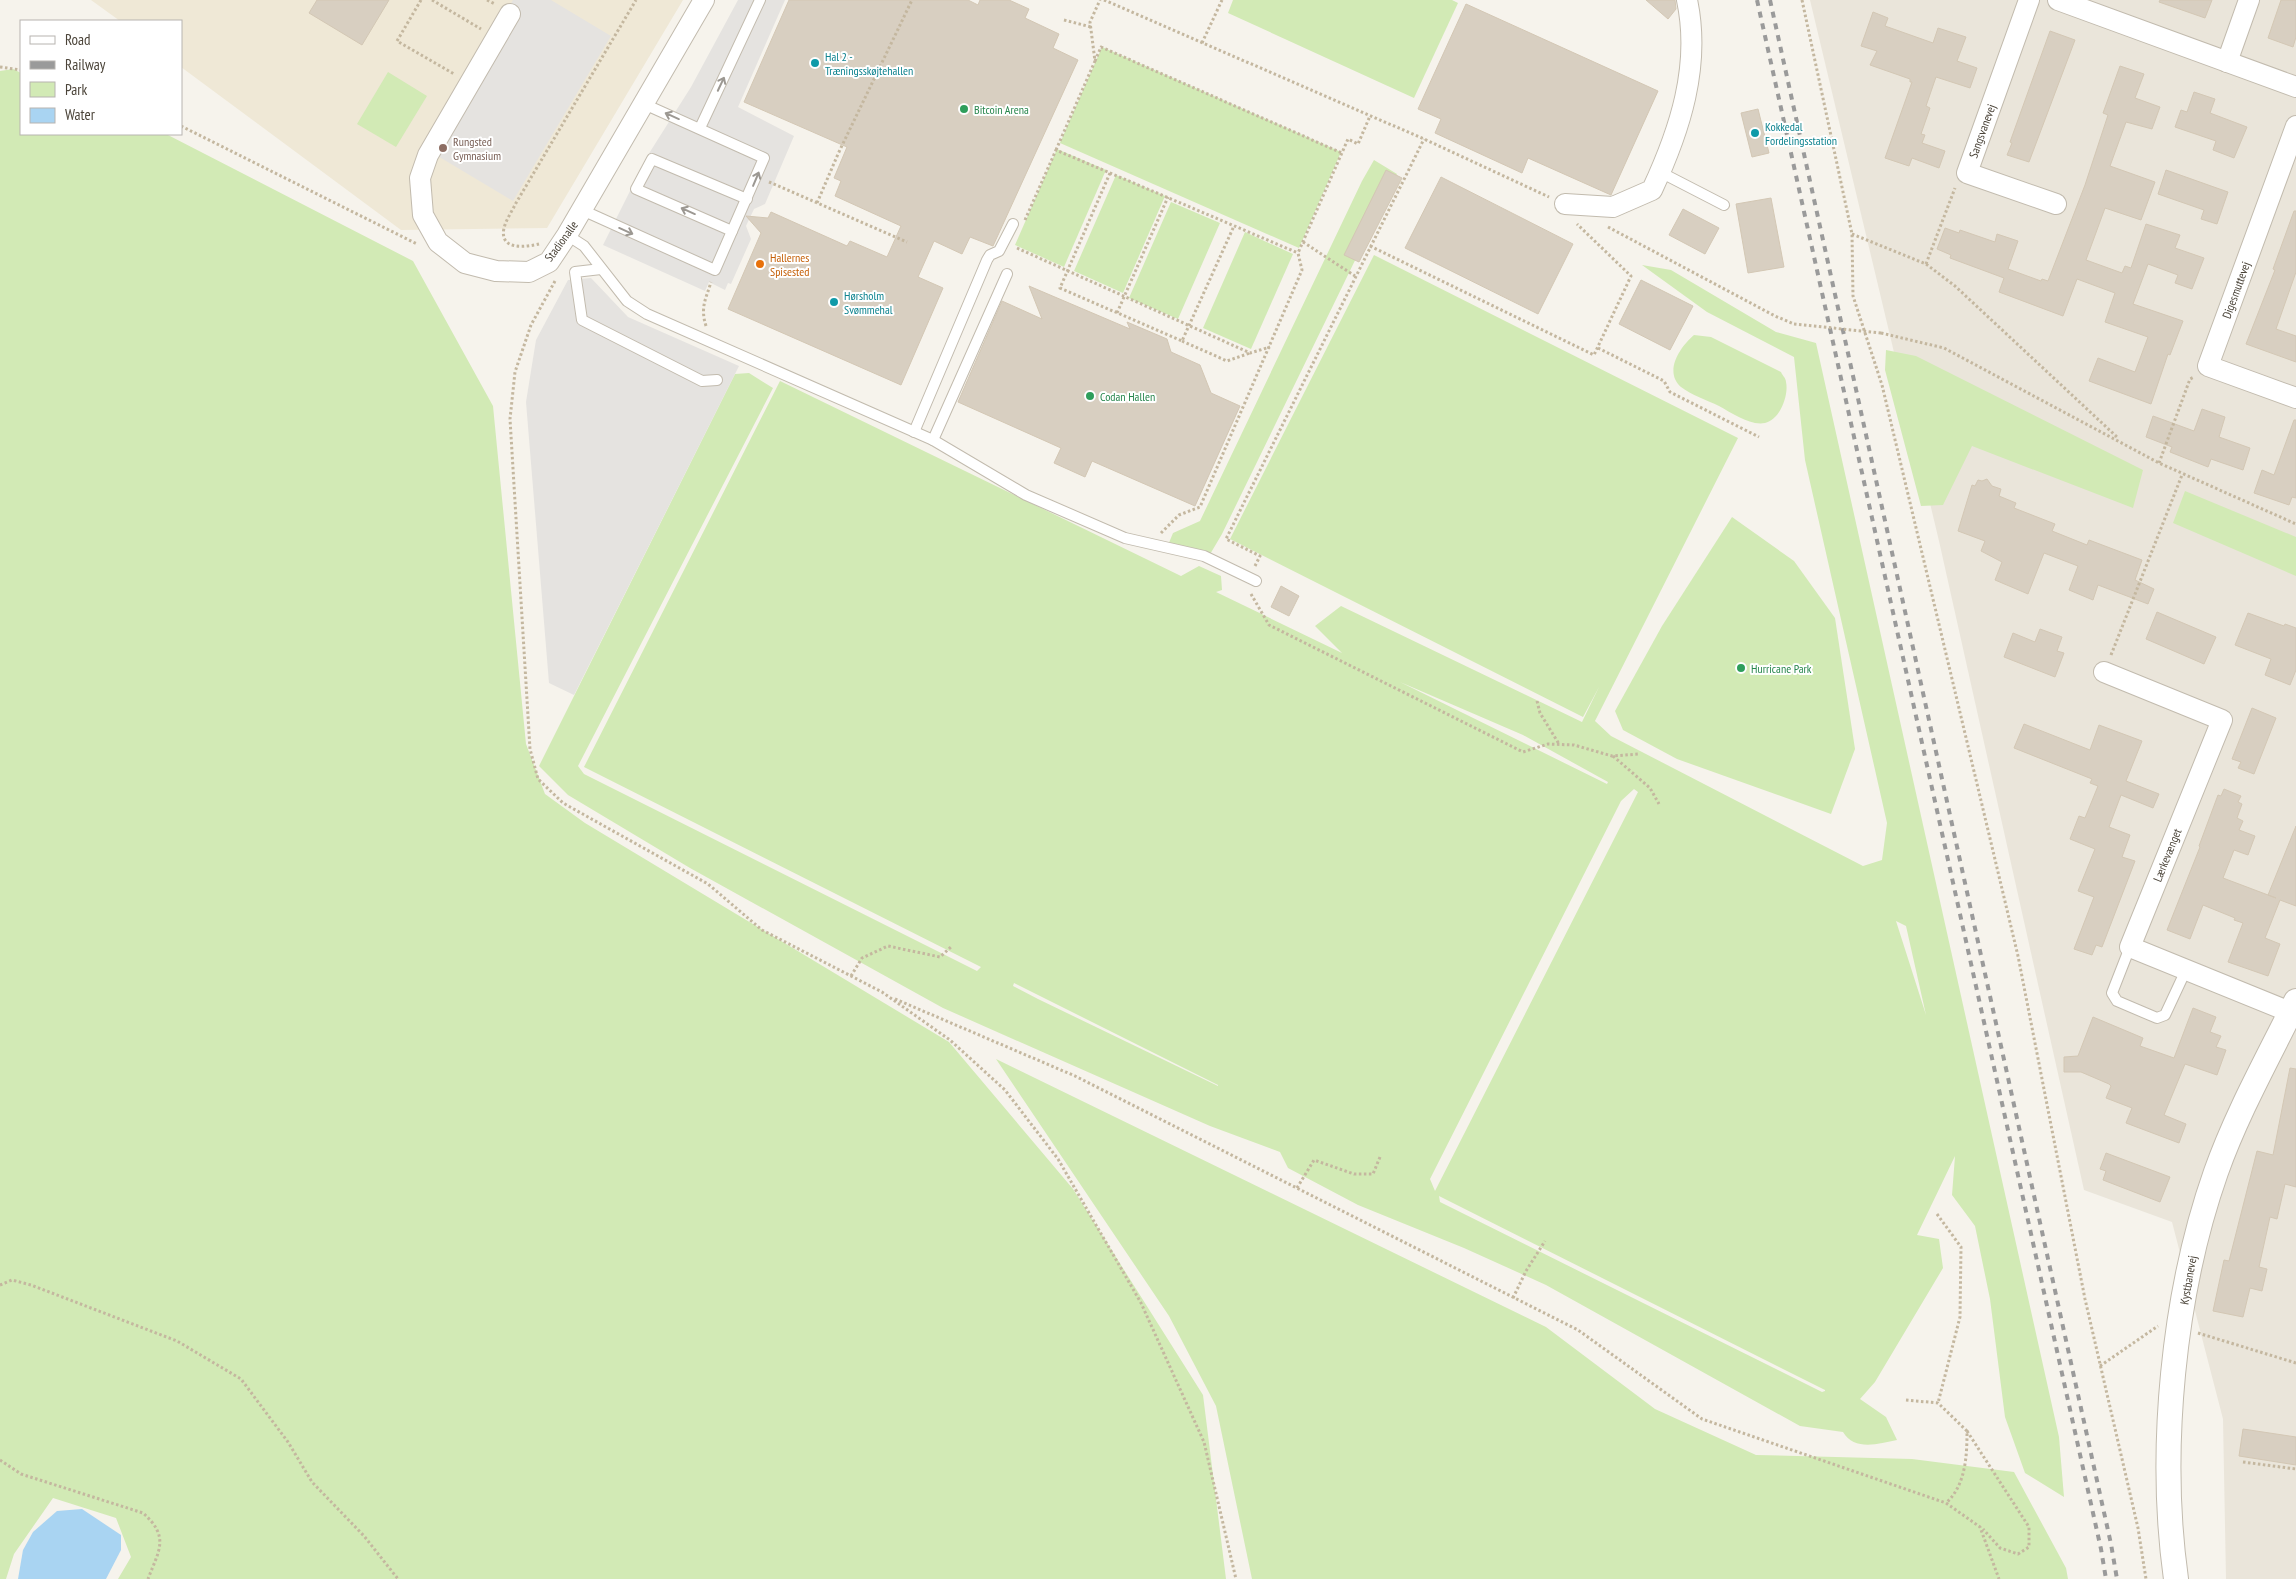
<svg xmlns="http://www.w3.org/2000/svg" width="2296" height="1579" font-family="'PT Sans Narrow',sans-serif">
	<style>
		.residential { fill: #eae5da }
		.education { fill: #efe8d6 }
		.green { fill: #d2eab5; fill-rule: evenodd }
		.parking { fill: #e5e3e0 }
		.water { fill: #a9d4f2 }
		.building { fill: #d8cfc1; stroke: #d3c7b4 }
		.lines { fill: none; stroke-linecap: round; stroke-linejoin: round }
		.service-casing { stroke: #c2bbae; stroke-width: 12 }
		.minor-casing { stroke: #c2bbae; stroke-width: 22 }
		.tertiary-casing { stroke: #c2bbae; stroke-width: 26 }
		.path { stroke: #c4b79f; stroke-width: 3; stroke-dasharray: 2.5 2.5; stroke-linecap: butt }
		.service { stroke: #fff; stroke-width: 10 }
		.minor { stroke: #fff; stroke-width: 20 }
		.tertiary { stroke: #fff; stroke-width: 24 }
		.rail { stroke: #9a9a9a; stroke-width: 4; stroke-dasharray: 6 6; stroke-linecap: butt }
		.path-bridge { stroke: #c4b79f; stroke-width: 3; stroke-dasharray: 2.5 2.5; stroke-linecap: butt }
		.oneway { stroke: #9c9892 }
		.culture-dot { fill: #0f9aa8; stroke: #fff; stroke-width: 2 }
		.leisure-dot { fill: #2e9e5b; stroke: #fff; stroke-width: 2 }
		.education-dot { fill: #8d6e63; stroke: #fff; stroke-width: 2 }
		.food-dot { fill: #e8710a; stroke: #fff; stroke-width: 2 }
		.labels { text-anchor: middle; dominant-baseline: central; stroke-width: 4; stroke-linejoin: round; paint-order: stroke }
		.culture-label { font-size: 12px; fill: #0d838f; stroke: #fff; text-anchor: start }
		.leisure-label { font-size: 12px; fill: #27864d; stroke: #fff; text-anchor: start }
		.street-label { font-size: 12px; fill: #4b4439; stroke: #fff }
		.education-label { font-size: 12px; fill: #785e54; stroke: #fff; text-anchor: start }
		.food-label { font-size: 12px; fill: #c56008; stroke: #fff; text-anchor: start }
	</style>
	<rect width="100%" height="100%" fill="#f6f3ec"/>
	<!-- residential -->
	<path class="residential" d="M1810 0H2296V1579H2226L2223 1419 2172 1222 2084 1190 1939 541Z"/>
	<!-- education -->
	<path class="education" d="M91 0H683L547 228 401 230 181 67V21H120Z"/>
	<!-- green -->
	<g class="green">
		<path d="M1233 0H1452L1458 3 1414 98 1228 13Z"/>
		<path d="M1102 47 1341 152 1299 248 1060 143Z"/>
		<path d="M13 69 21 73V134H166L413 261 493 406 526 744 545 794 585 823 949 1042 1073 1189 1203 1395 1226 1579H118L131 1557 116 1518 53 1498 14 1554 6 1579H0V71Z"/>
		<path d="M388 72 427 96 396 147 357 124Z"/>
		<path d="M1057 149 1106 170 1064 267 1015 245Z"/>
		<path d="M1374 160 1397 174 1222 534 1209 556 1166 550 1173 533 1200 521 1362 181Z"/>
		<path d="M1116 175 1165 196 1123 293 1074 271Z"/>
		<path d="M1171 202 1220 223 1178 319 1129 298Z"/>
		<path d="M1245 232 1293 254 1251 349 1203 328Z"/>
		<path d="M1374 255 1738 438 1595 721 1611 736 1863 866 1882 860 1887 823 1805 460 1794 357 1707 312 1642 265 1671 270 1776 332 1816 343 2059 1437 2064 1497 2025 1473 2005 1417 1990 1299 1975 1226 1952 1195 1955 1156 1917 1235 1939 1239 1943 1268 1875 1382 1860 1399 1886 1417 1897 1440C1878 1444 1854 1451 1843 1432L1800 1426 1546 1285 1464 1248 1358 1205 1288 1168 1280 1152 1210 1126 943 1008 690 868 568 795 539 766 735 374 749 373 773 388 578 766 584 774 977 971 981 967 584 767 780 381 1181 576 1199 566 1221 576 1222 590 1216 592 1342 653 1315 626 1341 606 1582 722 1599 687 1583 717 1230 539ZM1400 682 1523 735 1608 782 1607 784ZM1634 789 1638 792 1435 1191 1430 1179 1621 801ZM1896 921 1906 926 1926 1015ZM1014 983 1218 1085V1086L1038 999 1013 986ZM1439 1196 1825 1390V1391L1822 1392 1440 1202Z"/>
		<path d="M1694 335 1711 337 1781 372C1782 375 1786 378 1786 382 1789 395 1780 420 1765 423 1750 426 1732 413 1719 406 1707 400 1691 395 1681 387 1663 371 1681 346 1694 335Z"/>
		<path d="M1886 350 1916 356 2143 470 2133 508 1972 446 1943 505 1921 506 1885 370Z"/>
		<path d="M2185 491 2296 537V576L2173 523Z"/>
		<path d="M1732 517 1794 561 1835 618 1855 749 1831 814 1677 759 1623 730 1615 711 1662 626Z"/>
		<path d="M996 1059 1546 1327 1655 1409 1756 1455 1912 1459 2014 1472 2066 1568 2068 1579H1252L1216 1406 1169 1316Z"/>
	</g>
	<!-- parking -->
	<g class="parking">
		<path d="M513 0H551L611 36 513 201 426 149Z"/>
		<path d="M738 0H785L738 107 794 136 765 204 754 209 746 226 751 239 731 284 728 283 725 290 709 282 705 291 603 245 648 155 691 87Z"/>
		<path d="M591 278 628 317 739 366 574 695 549 683 526 402 536 340 568 280Z"/>
	</g>
	<!-- water -->
	<path class="water" d="M82 1509 121 1535V1550L106 1579H18L23 1550 33 1532 57 1511Z"/>
	<!-- building -->
	<g class="building">
		<path d="M317 0H389L362 45 309 13Z"/>
		<path d="M789 0H968L978 5 980 0H1009L1029 9 1025 18 1059 34 1053 48 1078 60 993 246 970 237 962 254 934 241 918 277 943 288 901 385 728 309 761 233 746 216 768 218 771 212 847 246 850 241 887 257 901 226 835 196 841 181 834 178 847 147 744 102Z"/>
		<path d="M1646 0H1675L1676 9 1668 19Z"/>
		<path d="M2160 0H2212L2205 18 2159 2Z"/>
		<path d="M2281 0H2296V37L2293 47 2268 38Z"/>
		<path d="M1466 4 1658 91 1611 195 1528 158 1522 173 1435 133 1441 119 1418 109Z"/>
		<path d="M1873 12 1888 18 1885 26 1933 43 1938 28 1966 37 1957 61 1977 68 1970 88 1936 77 1926 106 1930 108 1921 134 1925 135 1922 143 1945 151 1939 168 1912 158 1909 166 1885 158 1912 82H1910V79L1870 65 1877 51 1861 46Z"/>
		<path d="M2050 31 2075 40 2029 162 2007 155 2012 143 2010 142Z"/>
		<path d="M2120 66 2144 74 2135 98 2160 107 2152 129 2126 122 2110 166 2155 182 2141 220 2105 208 2086 260 2122 273 2125 266 2131 268 2146 224 2180 235 2175 248 2204 258 2192 289 2175 283 2178 275 2148 264 2133 304 2183 321 2170 355 2168 354 2151 404 2089 381 2098 358 2135 372 2148 337 2105 322 2115 293 2077 279 2063 316 1999 292 2004 278 1950 258 1951 255 1937 249 1945 228 1959 233 1960 230 1995 242 1997 234 2018 241 2008 269 2041 281 2042 279 2048 281 2085 185 2108 115 2103 113Z"/>
		<path d="M2194 92 2215 99 2210 113 2247 127 2234 158 2213 150 2216 141 2175 127 2181 110 2187 112Z"/>
		<path d="M1758 109 1769 153 1752 157 1741 113Z"/>
		<path d="M1386 170 1402 178 1359 262 1344 255Z"/>
		<path d="M2166 170 2228 192 2217 224 2201 219 2204 210 2158 194Z"/>
		<path d="M1441 177 1573 244 1538 314 1405 248Z"/>
		<path d="M1771 198 1784 267 1748 273 1736 204Z"/>
		<path d="M1683 209 1719 228 1705 254 1669 235Z"/>
		<path d="M2294 211H2296V272L2276 329 2296 336V362L2246 344 2275 270 2273 269Z"/>
		<path d="M1641 280 1693 306 1670 350 1619 324Z"/>
		<path d="M1029 286 1130 329 1127 322 1167 339 1171 352 1200 365 1211 393 1240 406 1195 506 1092 461 1085 477 1054 463 1061 448 958 402 1002 301 1042 319Z"/>
		<path d="M2202 409 2225 417 2219 437 2250 448 2243 470 2211 459 2208 467 2170 452 2172 447 2146 437 2153 416 2194 431Z"/>
		<path d="M2294 420H2296V498L2292 497 2289 505 2254 493 2262 470 2274 475Z"/>
		<path d="M1987 479 1992 486 2001 489 1999 496 2016 503 2014 508 2055 524 2052 531 2087 545 2089 540 2142 560 2135 580 2154 589 2148 604 2098 585 2093 600 2069 590 2078 566 2044 553 2028 594 1995 580 2002 562 1981 551 1985 541 1958 531 1972 485 1975 486 1978 480 1982 481Z"/>
		<path d="M1281 586 1299 596 1289 616 1271 607Z"/>
		<path d="M2157 612 2216 637 2204 664 2146 639Z"/>
		<path d="M2248 613 2284 626 2285 624 2296 628V670L2290 685 2265 675 2271 659 2235 645Z"/>
		<path d="M2040 629 2062 637 2057 651 2064 653 2055 677 2004 657 2013 633 2035 642Z"/>
		<path d="M2252 708 2276 718 2254 774 2238 768 2241 762 2232 759Z"/>
		<path d="M2024 724 2090 750 2099 725 2142 741 2126 781 2159 794 2153 808 2121 795 2109 827 2130 835 2122 857 2135 861 2102 947 2096 945 2092 955 2074 949 2094 897 2078 891 2095 849 2070 839 2079 816 2085 818 2098 786 2090 783 2092 779 2014 748Z"/>
		<path d="M2224 789 2241 796 2238 802 2242 804 2237 818 2243 821 2239 830 2255 836 2248 855 2234 850 2223 878 2276 898 2268 895 2296 826V906L2280 900 2265 938 2280 944 2268 976 2228 962 2243 923 2234 920 2235 918 2203 905 2190 939 2167 930 2200 847 2199 846 2218 795 2221 796Z"/>
		<path d="M2193 1008 2216 1017 2210 1032 2221 1036 2216 1047 2226 1050 2217 1075 2185 1064 2164 1115 2186 1124 2179 1143 2126 1123 2132 1108 2106 1098 2111 1086 2109 1084 2081 1072H2064V1057L2078 1056 2093 1017 2143 1038 2140 1046 2174 1058Z"/>
		<path d="M2290 1068 2296 1069V1187L2285 1184 2277 1219 2270 1217 2259 1267 2267 1269 2262 1291 2250 1288 2243 1317 2213 1311 2224 1260 2229 1261 2257 1151 2273 1155Z"/>
		<path d="M2106 1153 2170 1177 2160 1202 2103 1180 2106 1171 2100 1169Z"/>
		<path d="M2243 1429 2296 1437V1465L2239 1456Z"/>
	</g>
	<g class="lines">
		<defs>
			<g id="service">
				<path d="M700 128 760 0"/>
				<path d="M1660 172 1724 205"/>
				<path d="M582 210 715 270 764 158 644 104"/>
				<path d="M732 231 636 189 652 159 747 199"/>
				<path d="M567 235 584 246 627 301 647 314 933 440 1007 274"/>
				<path d="M601 269 575 272 582 320 702 381 717 380"/>
				<path d="M914 432 987 260 990 255 999 251 1013 224"/>
				<path d="M933 440 1026 495 1125 538 1204 556 1256 581"/>
				<path d="M2130 947 2112 993 2117 1001 2157 1018 2165 1015 2186 970"/>
			</g>
			<g id="minor">
				<path d="M2029 0 1967 173 2056 204"/>
				<path d="M2058 0 2296 87"/>
				<path d="M510 14 428 155 420 178 423 215 438 242 465 263 496 271 529 272 549 262 567 235 704 0"/>
				<path d="M2227 62 2249 0"/>
				<path d="M1565 204 1613 207 1652 190C1680 130 1701 66 1687 0"/>
				<path d="M2296 398 2208 366 2296 126"/>
				<path d="M2104 672 2222 720 2130 947 2290 1012"/>
			</g>
			<path id="tertiary" d="M2176 1579C2158 1451 2173 1294 2216 1172 2237 1113 2268 1058 2296 1001"/>
		</defs>
		<!-- service casing -->
		<use href="#service" class="service-casing"/>
		<!-- minor casing -->
		<use href="#minor" class="minor-casing"/>
		<!-- tertiary casing -->
		<use href="#tertiary" class="tertiary-casing"/>
		<!-- path -->
		<g class="path">
			<path d="M421 0 397 41 454 74"/>
			<path d="M432 0 481 29"/>
			<path d="M487 0 495 4"/>
			<path d="M1104 0 1424 139 1549 197"/>
			<path d="M1802 0 1852 234 1853 296 1882 385 2018 956 2085 1299 2138 1528 2146 1579"/>
			<path d="M1064 20 1091 27"/>
			<path d="M1202 43 1222 0"/>
			<path d="M1095 61 1101 47 1342 153"/>
			<path d="M0 67 21 70"/>
			<path d="M181 126 417 244"/>
			<path d="M1056 150 1095 61 1090 22 1100 0"/>
			<path d="M1110 173 1060 288 1182 341 1234 226"/>
			<path d="M769 182 907 242"/>
			<path d="M817 203 838 154 912 0"/>
			<path d="M1025 220 1056 150 1298 253"/>
			<path d="M1608 227 1775 316 1794 324"/>
			<path d="M1852 234 1926 264 1955 286 2117 437"/>
			<path d="M1303 242 1355 276"/>
			<path d="M539 244C526 247 499 251 504 228 506 220 512 211 516 203L636 0"/>
			<path d="M1370 246 1594 355 1631 276 1577 224"/>
			<path d="M1017 248 1250 353 1270 347"/>
			<path d="M1926 264 1955 188"/>
			<path d="M555 281 531 325 515 372 510 419 530 749 538 779 563 803 708 884 762 930 882 992 950 1040 1005 1090 1058 1159 1141 1303 1204 1442 1236 1579"/>
			<path d="M1117 313 1168 197"/>
			<path d="M706 326C700 307 706 299 711 282"/>
			<path d="M1881 333 1944 348 2159 463 2296 524"/>
			<path d="M1182 341 1227 361 1250 353"/>
			<path d="M1598 348 1664 381 1670 392 1759 437"/>
			<path d="M2159 463 2190 379 2194 377"/>
			<path d="M1161 533 1179 515 1200 507 1302 270 1298 253 1348 139 1358 144 1370 116"/>
			<path d="M1255 566 1260 556 1226 539 1424 139"/>
			<path d="M1251 594 1269 625 1523 752 1548 744 1574 745 1612 756 1639 754"/>
			<path d="M2111 655 2182 475"/>
			<path d="M1537 701 1540 713 1559 744"/>
			<path d="M1613 756 1650 788 1659 804"/>
			<path d="M851 976 862 958 888 946 940 957 952 946"/>
			<path d="M895 999 1075 1076 1578 1330 1702 1419 1946 1503 1980 1527 1999 1579"/>
			<path d="M1297 1188 1314 1160 1354 1174H1373L1380 1157"/>
			<path d="M1937 1214 1961 1247 1960 1317 1938 1403"/>
			<path d="M0 1285 12 1280 31 1285 177 1341 241 1379 288 1442 312 1482 364 1536 398 1579"/>
			<path d="M1513 1298 1526 1271 1545 1241"/>
			<path d="M2198 1333 2296 1363"/>
			<path d="M2100 1366 2158 1326"/>
			<path d="M1906 1400 1938 1403 1967 1431C1967 1455 1966 1485 1946 1503"/>
			<path d="M1967 1431 2029 1527V1547L2018 1554 2000 1548 1983 1529"/>
			<path d="M0 1460 21 1474 143 1513C170 1537 159 1550 148 1579"/>
			<path d="M2243 1462 2296 1469"/>
		</g>
		<!-- service -->
		<use href="#service" class="service"/>
		<!-- minor -->
		<use href="#minor" class="minor"/>
		<!-- tertiary -->
		<use href="#tertiary" class="tertiary"/>
		<!-- rail -->
		<g class="rail">
			<path d="M1757 0 2101 1549 2106 1579"/>
			<path d="M1770 0 2111 1544 2117 1579"/>
		</g>
		<!-- path-bridge -->
		<path class="path-bridge" d="M1794 324 1881 333"/>
	</g>
	<!-- one-way arrows -->
	<defs><path id="oneway-shaft" d="M-6 0H5M1.5-3L5.5 0L1.5 3" fill="none" stroke-width="1.6" stroke-linecap="round" stroke-linejoin="round" transform="scale(1.25)"/></defs>
	<g class="oneway">
		<use href="#oneway-shaft" transform="translate(721 84) rotate(-65)"/>
		<use href="#oneway-shaft" transform="translate(672 116) rotate(-156)"/>
		<use href="#oneway-shaft" transform="translate(756 179) rotate(-67)"/>
		<use href="#oneway-shaft" transform="translate(688 211) rotate(-156)"/>
		<use href="#oneway-shaft" transform="translate(626 231) rotate(24)"/>
	</g>
	<!-- markers -->
	<g class="culture-dot">
		<circle cx="815" cy="63" r="5"/>
		<circle cx="1755" cy="133" r="5"/>
		<circle cx="834" cy="302" r="5"/>
	</g>
	<g class="leisure-dot">
		<circle cx="964" cy="109" r="5"/>
		<circle cx="1090" cy="396" r="5"/>
		<circle cx="1741" cy="668" r="5"/>
	</g>
	<circle class="education-dot" cx="443" cy="148" r="5"/>
	<circle class="food-dot" cx="760" cy="264" r="5"/>
	<g class="labels">
		<!-- culture labels -->
		<g class="culture-label">
			<text x="825" y="56">Hal 2 -<tspan x="825" dy="14">Træningsskøjtehallen</tspan></text>
			<text x="1765" y="126">Kokkedal<tspan x="1765" dy="14">Fordelingsstation</tspan></text>
			<text x="844" y="295">Hørsholm<tspan x="844" dy="14">Svømmehal</tspan></text>
		</g>
		<!-- leisure labels -->
		<g class="leisure-label">
			<text x="974" y="109">Bitcoin Arena</text>
			<text x="1100" y="396">Codan Hallen</text>
			<text x="1751" y="668">Hurricane Park</text>
		</g>
		<!-- street labels -->
		<g class="street-label">
			<text transform="translate(1982 131) rotate(-70)">Sangsvanevej</text>
			<text transform="translate(561 241) rotate(-54)">Stadionalle</text>
			<text transform="translate(2236 290) rotate(-70)">Digesmuttevej</text>
			<text transform="translate(2167 855) rotate(-68)">Lærkevænget</text>
			<text transform="translate(2188 1280) rotate(-80)">Kystbanevej</text>
		</g>
		<!-- education labels -->
		<g class="education-label">
			<text x="453" y="141">Rungsted<tspan x="453" dy="14">Gymnasium</tspan></text>
		</g>
		<!-- food labels -->
		<g class="food-label">
			<text x="770" y="257">Hallernes<tspan x="770" dy="14">Spisested</tspan></text>
		</g>
	</g>
	<!-- legend -->
	<rect x="20" y="20" width="162" height="115" fill="#ffffff" stroke="#b7b4b0"/>
	<rect x="30" y="36" width="25" height="8" fill="#ffffff" stroke="#b7b4b0"/>
	<text x="65" y="45" font-size="15" fill="#4b4439">Road</text>
	<rect x="30" y="61" width="25" height="8" fill="#9a9a9a" stroke="#b7b4b0"/>
	<text x="65" y="70" font-size="15" fill="#4b4439">Railway</text>
	<rect x="30" y="82" width="25" height="15" fill="#d2eab5" stroke="#b7b4b0"/>
	<text x="65" y="95" font-size="15" fill="#4b4439">Park</text>
	<rect x="30" y="108" width="25" height="15" fill="#a9d4f2" stroke="#b7b4b0"/>
	<text x="65" y="120" font-size="15" fill="#4b4439">Water</text>
</svg>
